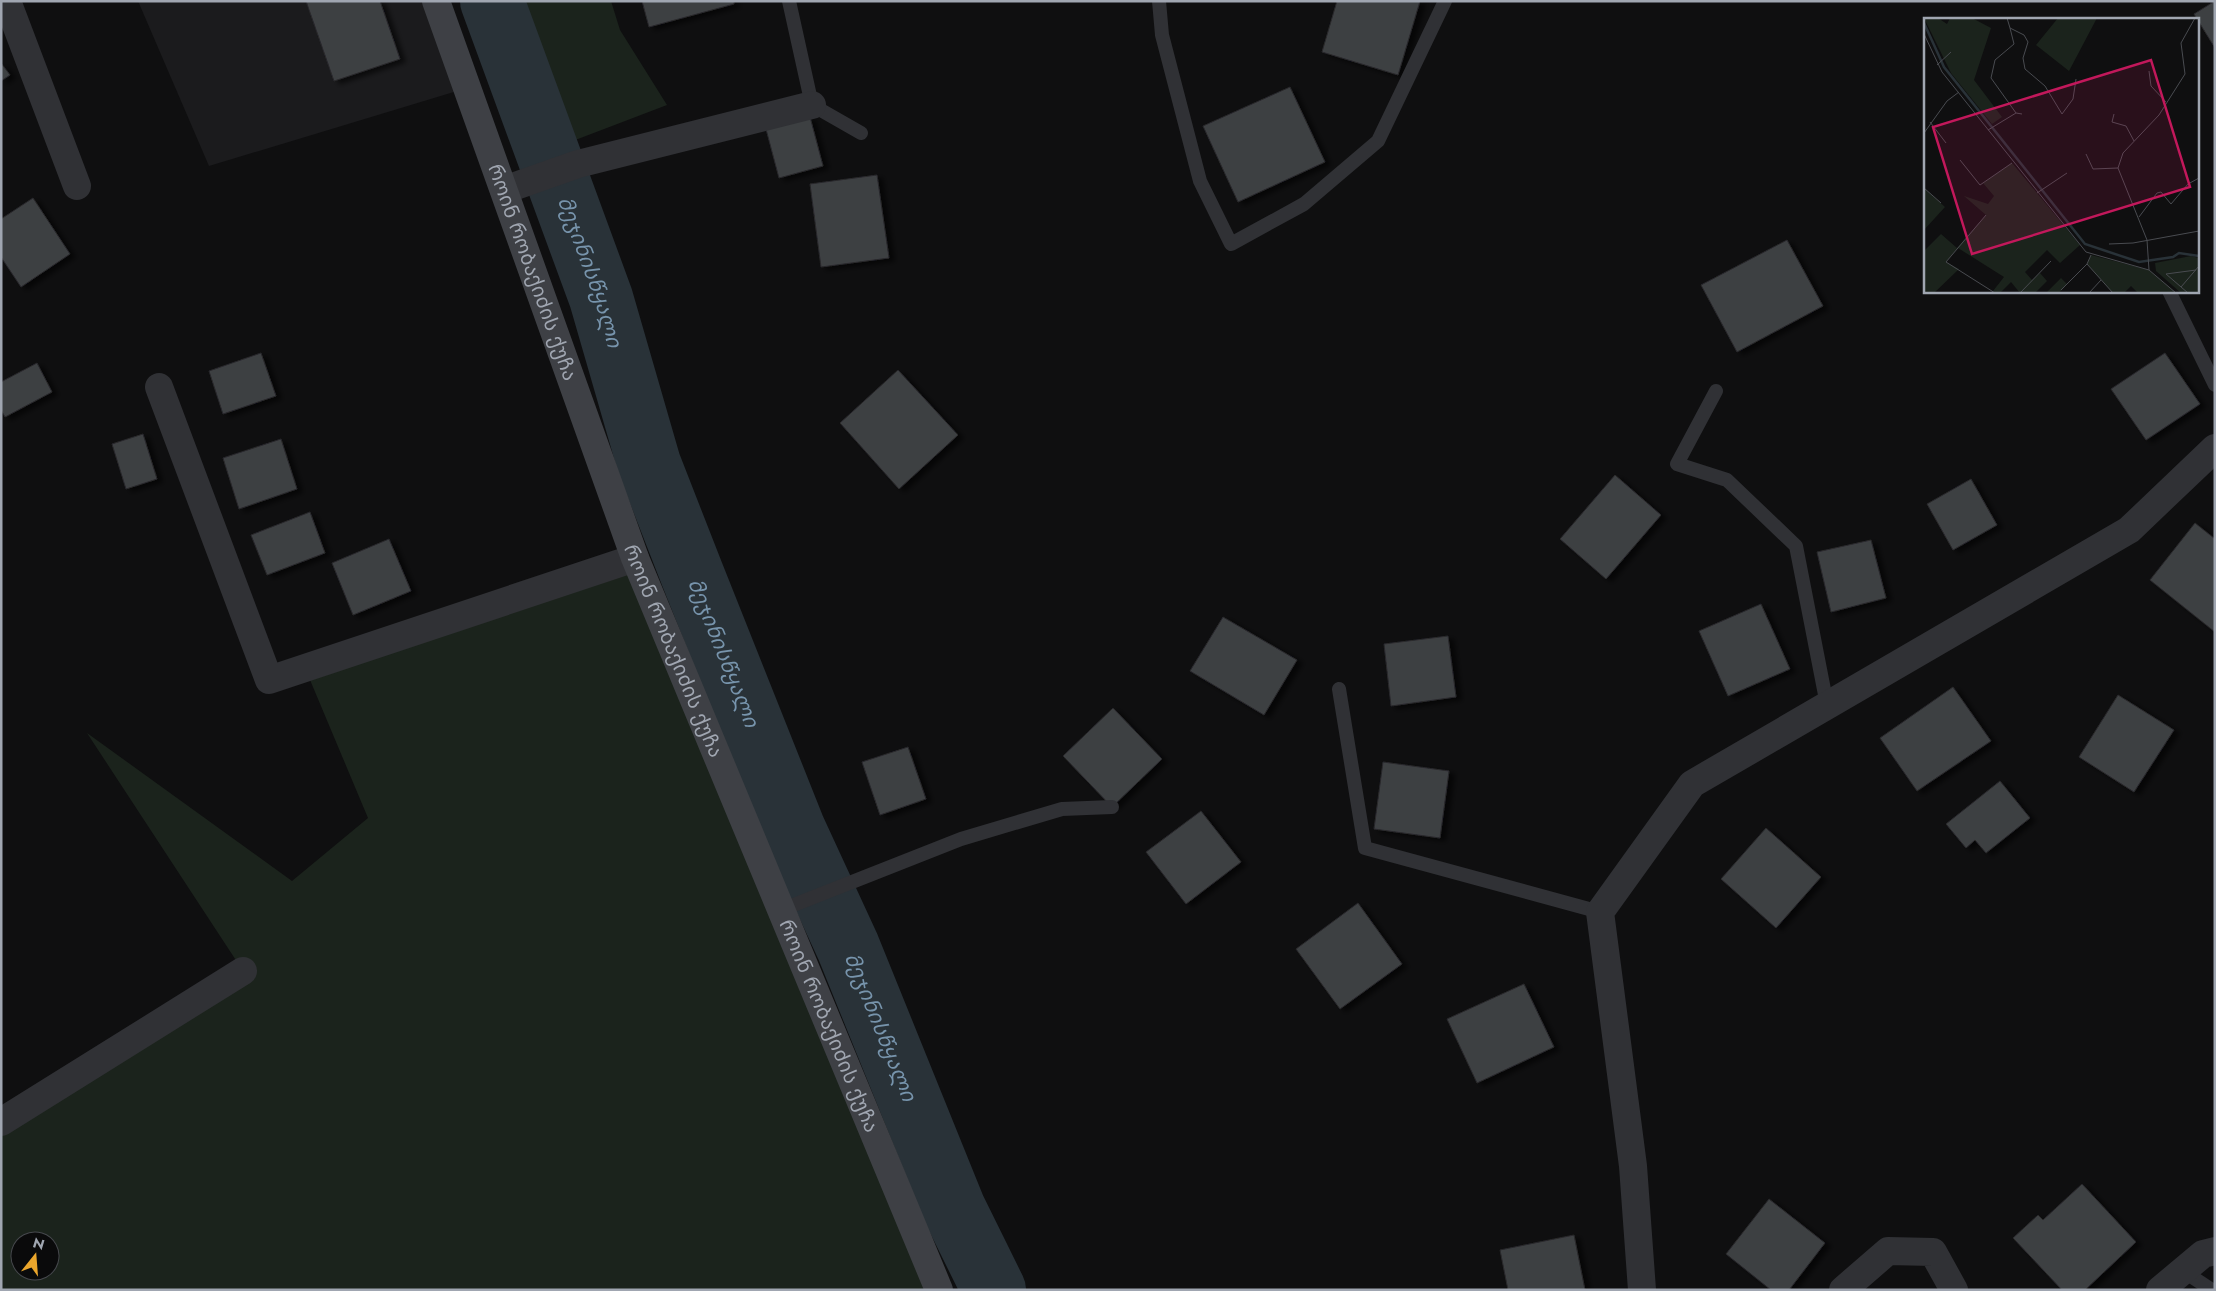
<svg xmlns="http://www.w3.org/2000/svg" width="2216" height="1291" font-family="Jost,'Noto Sans Georgian',sans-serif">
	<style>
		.built { fill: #1b1b1d }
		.green { fill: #1b231c; fill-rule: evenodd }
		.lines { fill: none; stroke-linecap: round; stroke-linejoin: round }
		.river { stroke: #293238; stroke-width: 64 }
		.building { fill: #3e3f43; stroke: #29292c; filter: url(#shadow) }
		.lane { stroke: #303135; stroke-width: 14 }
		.street { stroke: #303135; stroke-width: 28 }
		.secondary { stroke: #3e4045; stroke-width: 28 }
		.labels { text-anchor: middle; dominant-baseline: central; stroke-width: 5; stroke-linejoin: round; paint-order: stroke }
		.street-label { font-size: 20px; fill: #a0a6b1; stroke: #0a0a0b }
		.water-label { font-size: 21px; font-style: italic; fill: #7794ac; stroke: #0a0a0b }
		.inset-river { fill: none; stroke: #293238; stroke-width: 2.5 }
		.inset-road { fill: none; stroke: #494b50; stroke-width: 1 }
		.view { fill: #c2185b; fill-opacity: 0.15; stroke: #c2185b; stroke-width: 2.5 }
		.inset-edge { fill: none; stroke: #a0a6b1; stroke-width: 2.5 }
	</style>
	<defs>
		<filter id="shadow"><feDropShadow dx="5.5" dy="3" stdDeviation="2.5" flood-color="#0009"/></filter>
	</defs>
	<rect width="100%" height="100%" fill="#0f0f10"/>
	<!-- built -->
	<path class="built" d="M138 1H436L467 88 209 166Z"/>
	<!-- green -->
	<g class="green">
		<path d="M499 1H611L620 30 667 105 557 147Z"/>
		<path d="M635 558 939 1290H1V1122L243 971 87 733 292 881 368 818 305 668ZM20 1241H50V1271H20Z"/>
	</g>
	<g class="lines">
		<!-- river -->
		<path class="river" id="s1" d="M492 1 601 298 649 464 692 574 794 830 848 947 954 1209 994 1290"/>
	</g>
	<!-- building -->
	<g class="building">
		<path d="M306 1H380L400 59 334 81Z"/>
		<path d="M642 1H734V4L649 27Z"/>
		<path d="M1337 1H1420L1398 75 1322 52Z"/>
		<path d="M2215 1V48L2194 14Z"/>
		<path d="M1 63 10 75 1 81Z"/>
		<path d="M1290 87 1325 162 1238 202 1203 126Z"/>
		<path d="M810 117 823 166 779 178 766 129Z"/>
		<path d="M877 175 889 258 821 267 810 184Z"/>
		<path d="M33 198 70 254 21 287 1 257V219Z"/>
		<path d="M1787 240 1823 306 1737 352 1701 285Z"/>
		<path d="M261 353 276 396 223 414 209 371Z"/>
		<path d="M2165 353 2200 404 2146 440 2111 389Z"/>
		<path d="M37 363 52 392 5 417 1 410V382Z"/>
		<path d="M898 370 958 435 899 489 840 423Z"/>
		<path d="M143 434 157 479 126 489 112 444Z"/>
		<path d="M281 439 297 489 239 509 223 458Z"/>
		<path d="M1615 475 1661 515 1606 579 1560 539Z"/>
		<path d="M1971 479 1997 525 1953 550 1927 504Z"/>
		<path d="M310 512 325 553 267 575 251 535Z"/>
		<path d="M2195 523 2215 539V632L2150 580Z"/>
		<path d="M389 539 411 591 353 615 332 563Z"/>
		<path d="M1871 540 1886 598 1831 612 1817 552Z"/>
		<path d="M1761 604 1790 669 1728 696 1699 631Z"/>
		<path d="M1223 617 1297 660 1264 715 1190 671Z"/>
		<path d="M1448 636 1456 697 1391 706 1384 644Z"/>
		<path d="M1953 687 1991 741 1917 791 1880 738Z"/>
		<path d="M2118 695 2174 730 2134 792 2079 757Z"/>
		<path d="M1113 708 1162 759 1112 807 1063 756Z"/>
		<path d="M908 747 926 799 880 815 862 762Z"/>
		<path d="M1383 762 1449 771 1440 838 1374 829Z"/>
		<path d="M2000 781 2030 818 1986 853 1975 840 1966 848 1946 824Z"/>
		<path d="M1201 811 1241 862 1186 904 1146 852Z"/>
		<path d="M1766 828 1821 877 1776 928 1721 879Z"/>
		<path d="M1358 903 1402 964 1340 1009 1296 949Z"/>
		<path d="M1524 984 1554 1047 1477 1083 1447 1019Z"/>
		<path d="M2082 1184 2136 1242 2085 1290H2062L2013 1238 2038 1215 2043 1220Z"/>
		<path d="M1769 1199 1825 1243 1789 1290H1771L1726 1254Z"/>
		<path d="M1574 1235 1585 1290H1508L1500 1250Z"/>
	</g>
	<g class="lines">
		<!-- lane -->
		<g class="lane">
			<path d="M789 1 812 105 861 133"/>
			<path d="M1159 1 1162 35 1200 181 1231 244 1304 204 1378 141 1445 1"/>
			<path d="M2169 291 2215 385"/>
			<path d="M1716 391 1677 464 1727 480 1796 546 1827 705"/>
			<path d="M1339 689 1365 848 1600 912"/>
			<path d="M781 910 961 839 1062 809 1112 807"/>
			<path d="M2183 1271 2212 1290"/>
		</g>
		<!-- street -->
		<g class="street">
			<path d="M7 1 77 186"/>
			<path d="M504 190 578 164 812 105"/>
			<path d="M159 387 269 680 635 558"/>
			<path d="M1 1122 243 971"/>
			<path d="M1642 1290 1633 1166 1600 912 1692 784 2129 530 2215 448"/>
			<path d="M1843 1290 1888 1251 1933 1252 1954 1290"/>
			<path d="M2160 1290 2203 1254 2215 1251"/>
		</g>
		<!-- secondary -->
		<path class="secondary" id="s2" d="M436 1 635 558 939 1290"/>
	</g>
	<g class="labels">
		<!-- street labels -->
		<g class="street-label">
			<text stroke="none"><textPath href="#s2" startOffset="288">როინ რობაქიძის ქუჩა</textPath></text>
			<text stroke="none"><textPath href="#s2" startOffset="692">როინ რობაქიძის ქუჩა</textPath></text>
			<text stroke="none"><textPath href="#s2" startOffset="1098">როინ რობაქიძის ქუჩა</textPath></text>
		</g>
		<!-- water labels -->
		<g class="water-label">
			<text stroke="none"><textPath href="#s1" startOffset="288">მეჯინისწყალი</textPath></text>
			<text stroke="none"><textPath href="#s1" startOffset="692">მეჯინისწყალი</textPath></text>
			<text stroke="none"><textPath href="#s1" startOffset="1098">მეჯინისწყალი</textPath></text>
		</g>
	</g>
	<!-- overview -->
	<g transform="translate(1924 18)">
		<rect width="275" height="275" fill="#0f0f10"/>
		<path d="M0 0H14L23 6 26 0H48L67 10 50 62 78 99 68 106 27 55ZM134 0H173L145 53 112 27ZM88 145 156 227 136 245 123 232 101 254 108 262 116 255 123 263 111 275H96L87 264 76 275H71L69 273 80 259 34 230 22 244 35 251 10 275H0V233L17 216 33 230 62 197 40 178 64 186 70 178 59 165ZM0 170 21 189 0 212ZM167 237 225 252 252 275H214L207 268 200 275H189L163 246ZM267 238 275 240V275H257L232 253 231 245ZM137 260 143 266 135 275H122Z" fill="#1b231c"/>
		<path class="inset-river" d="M0 5 20 49 161 226 215 244 249 239 255 235 275 238"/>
		<path class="inset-road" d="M83 0 86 10 100 17 104 24 99 40 101 51 121 68 138 96 149 81 152 61M86 10 90 26 71 42 67 60 92 95 98 96M0 16 18 54 162 234 225 252 252 275M13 47 27 34M225 53 227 68 242 84M190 96 188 104 202 108 210 123M6 104 22 125M64 112 92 95M0 115 23 83 35 74M162 136 169 151 194 150M36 142 56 167 88 145M0 170 17 185M113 175 143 155M62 197 22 244 71 275M215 199 233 175 237 174 247 186 264 166 275 160M185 226 209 225 275 213M167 237 163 246 189 275M225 252 223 222 194 150 199 135 235 97 261 56 257 25 271 0M242 256 272 252M242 256 264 275M257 269 275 248M137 272 163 246M96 275 127 243M165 275 177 262"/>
		<path class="view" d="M227 42 266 169 48 236 9 109Z"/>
		<rect width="275" height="275" class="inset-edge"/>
	</g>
	<!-- border -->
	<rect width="2216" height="1291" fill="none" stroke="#a0a6b1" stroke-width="5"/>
	<!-- north arrow -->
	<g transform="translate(35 1256) rotate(17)"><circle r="24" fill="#0a0a0b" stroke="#46484d"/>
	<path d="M0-4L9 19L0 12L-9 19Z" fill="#eba62c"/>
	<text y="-8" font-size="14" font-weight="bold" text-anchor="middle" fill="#a0a6b1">N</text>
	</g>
</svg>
